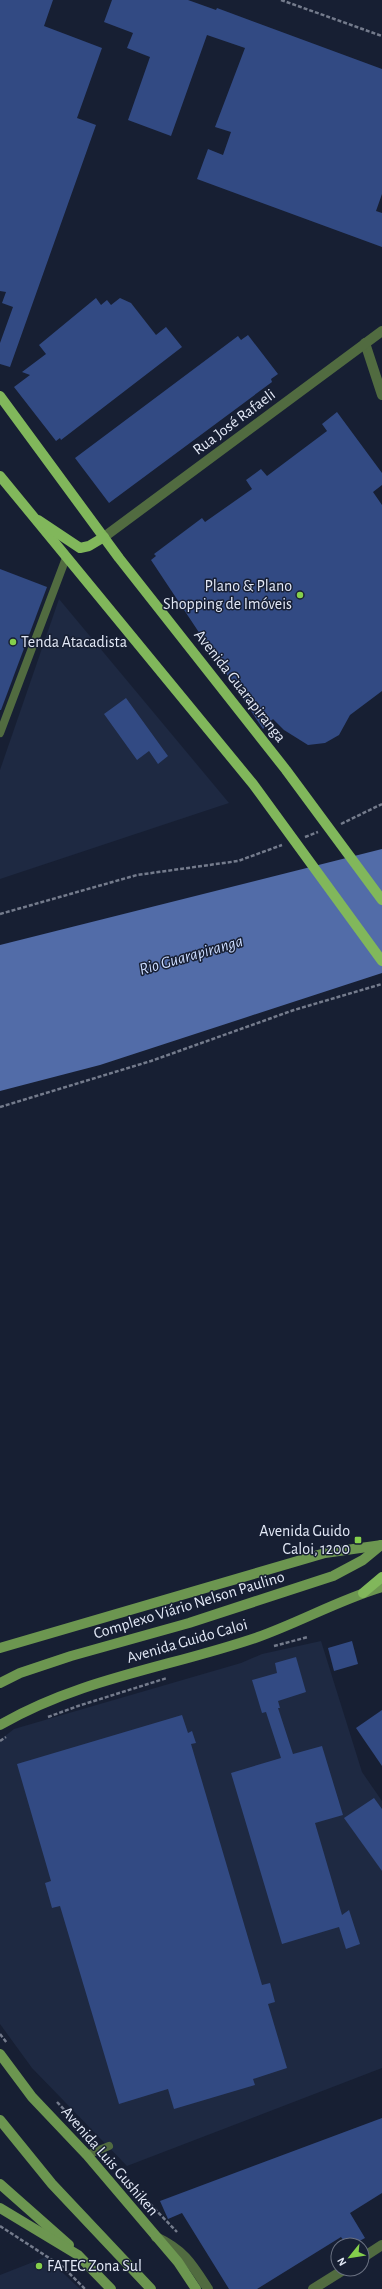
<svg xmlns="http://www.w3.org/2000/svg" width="382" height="2289" font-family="'Alegreya Sans',sans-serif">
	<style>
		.built { fill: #1e2942 }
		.water { fill: #526ca8 }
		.building { fill: #324a83 }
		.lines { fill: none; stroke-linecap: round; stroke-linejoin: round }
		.path { stroke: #747b8c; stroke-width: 2.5; stroke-dasharray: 4 2; stroke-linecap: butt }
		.service { stroke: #516b40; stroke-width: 8 }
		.minor { stroke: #516b40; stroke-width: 10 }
		.secondary { stroke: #6c9650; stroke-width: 10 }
		.primary { stroke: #81b75b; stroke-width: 10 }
		.poi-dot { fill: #85cf4c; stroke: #171f33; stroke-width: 1.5 }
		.labels { text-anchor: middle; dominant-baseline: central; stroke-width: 3; stroke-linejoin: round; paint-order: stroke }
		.street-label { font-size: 16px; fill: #e3e9f7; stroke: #171f33 }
		.poi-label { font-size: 16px; fill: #e3e9f7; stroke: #171f33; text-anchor: end }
		.water-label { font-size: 17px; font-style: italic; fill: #cadafd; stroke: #171f33 }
	</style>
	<rect width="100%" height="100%" fill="#171f33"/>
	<!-- built -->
	<g class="built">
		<path d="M59 599 229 803 0 879V770Z"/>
		<path d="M321 1641 362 1772 382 1801V2068L127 2166 32 2068 0 2024V1740L14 1729 241 1663 262 1654Z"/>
		<path d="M46 2257 80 2289H0V2275Z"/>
	</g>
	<!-- water -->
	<path class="water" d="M382 849V973L100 1065 0 1091V945Z"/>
	<!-- building -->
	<g class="building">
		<path d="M0 0H53L44 26 102 48 77 118 96 125 10 367 0 364V343L13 307 2 303 6 292 0 291Z"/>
		<path d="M112 0H188L216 10 217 8 382 69V194L376 211 382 213V247L197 179 208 149 223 155 231 132 215 127 245 48 207 35 171 136 128 120 150 57 127 48 133 33 104 22Z"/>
		<path d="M96 298 101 305 107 300 111 305 120 298 131 303 156 335 166 327 182 347 61 440 60 438 56 441 14 387 30 375 22 372 46 354 39 345Z"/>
		<path d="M248 335 278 374 271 379 272 382 109 503 75 458 238 336 241 340Z"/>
		<path d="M337 412 382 473V485L373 492 382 505V691L350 715 339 735 325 743 308 745 284 730 273 719 263 729 151 560 156 556 154 554 202 518 205 522 252 489 246 480 261 469 267 476 327 431 322 424Z"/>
		<path d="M0 569 47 587 1 710H0Z"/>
		<path d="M126 698 168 756 158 764 149 751 137 760 104 714Z"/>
		<path d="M352 1641 358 1664 334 1671 328 1648Z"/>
		<path d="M296 1657 306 1692 278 1701 280 1708H278L293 1754 322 1746 343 1815 315 1823 342 1915 349 1910 360 1944 346 1949 339 1927 282 1944 231 1773 281 1758 266 1712 262 1713 252 1680 277 1673 275 1663Z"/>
		<path d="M382 1710V1766L356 1728Z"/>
		<path d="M182 1715 188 1733 192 1731 196 1743 191 1744 262 1985 270 1983 275 2002 268 2004 287 2068 253 2079 255 2085 174 2109 168 2089 119 2104 60 1906 52 1908 45 1883 51 1881 17 1764Z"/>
		<path d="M374 1798 382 1809V1871L344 1818Z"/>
		<path d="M382 2118V2193L350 2213 365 2238 352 2245H347L341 2237 257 2289H229L182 2213 168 2219 160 2201Z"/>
	</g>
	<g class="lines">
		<!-- path -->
		<g class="path">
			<path d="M281 0 382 36"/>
			<path d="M341 824 382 804"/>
			<path d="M305 837 318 832"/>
			<path d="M0 914 137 875 238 861 282 845"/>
			<path d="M0 1107 151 1061 294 1010 382 984"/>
			<path d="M274 1646 308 1637"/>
			<path d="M48 1717 78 1706 167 1678"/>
			<path d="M0 1741 6 1737"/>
			<path d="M0 2034 7 2043"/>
			<path d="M57 2102 92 2139"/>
			<path d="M125 2178 177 2232"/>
			<path d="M0 2226 63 2267 85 2289"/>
		</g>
		<!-- service -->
		<g class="service">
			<path d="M0 733 66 558"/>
			<path d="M87 2155 109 2146"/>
		</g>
		<!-- minor -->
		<g class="minor">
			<path d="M365 343 382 395"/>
			<path d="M104 537 382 331"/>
			<path d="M156 2237C184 2250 192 2264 208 2289"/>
			<path d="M362 2258 382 2245"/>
			<path d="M313 2289 345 2269"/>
		</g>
		<!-- secondary -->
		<g class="secondary">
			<path d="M0 1648 325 1553 382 1545"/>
			<path d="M0 1683 20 1673 71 1656 189 1623 333 1576 363 1560 381 1545"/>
			<path d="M0 1725C81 1678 171 1667 258 1637 300 1622 339 1600 382 1587"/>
			<path d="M0 2054 32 2097 87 2155 178 2262 196 2289"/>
			<path d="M0 2120 52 2184 151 2289"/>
			<path d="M0 2184 69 2245"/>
			<path d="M0 2208 78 2255 111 2289"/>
		</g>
		<!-- primary -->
		<g class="primary">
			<path d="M0 396 119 558 286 770 382 900"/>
			<path d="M0 476 253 784 382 961"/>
			<path d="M38 520 80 548 89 546 104 537"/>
			<path d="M363 1593 382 1577"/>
		</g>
	</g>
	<!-- markers -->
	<g class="poi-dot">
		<circle cx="300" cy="595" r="4"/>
		<circle cx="13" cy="642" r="4"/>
		<rect x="354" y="1536" width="8" height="8" rx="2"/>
		<circle cx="39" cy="2266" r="4"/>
	</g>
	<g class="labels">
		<!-- street labels -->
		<g class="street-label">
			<text transform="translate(234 422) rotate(-37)">Rua José Rafaeli</text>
			<text transform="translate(240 686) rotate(52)">Avenida Guarapiranga</text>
			<text transform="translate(189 1605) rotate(-17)">Complexo Viário Nelson Paulino</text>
			<text transform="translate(187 1641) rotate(-16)">Avenida Guido Caloi</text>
			<text transform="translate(110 2161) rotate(49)">Avenida Luis Gushiken</text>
		</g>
		<!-- poi labels -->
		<g class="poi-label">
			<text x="292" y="586">Plano &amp; Plano<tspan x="292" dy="18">Shopping de Imóveis</tspan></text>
			<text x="21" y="642" text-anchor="start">Tenda Atacadista</text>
			<text x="350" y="1531">Avenida Guido<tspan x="350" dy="18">Caloi, 1200</tspan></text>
			<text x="47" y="2266" text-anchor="start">FATEC Zona Sul</text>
		</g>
		<!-- water labels -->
		<g class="water-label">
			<text transform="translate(191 955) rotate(-16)">Rio Guarapiranga</text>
		</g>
	</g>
	<!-- north arrow -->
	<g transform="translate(350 2257) rotate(240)"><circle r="19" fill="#171f33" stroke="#697081"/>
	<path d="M0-3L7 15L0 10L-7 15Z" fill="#85cf4c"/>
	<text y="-6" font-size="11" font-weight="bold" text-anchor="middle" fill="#e3e9f7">N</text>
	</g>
</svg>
